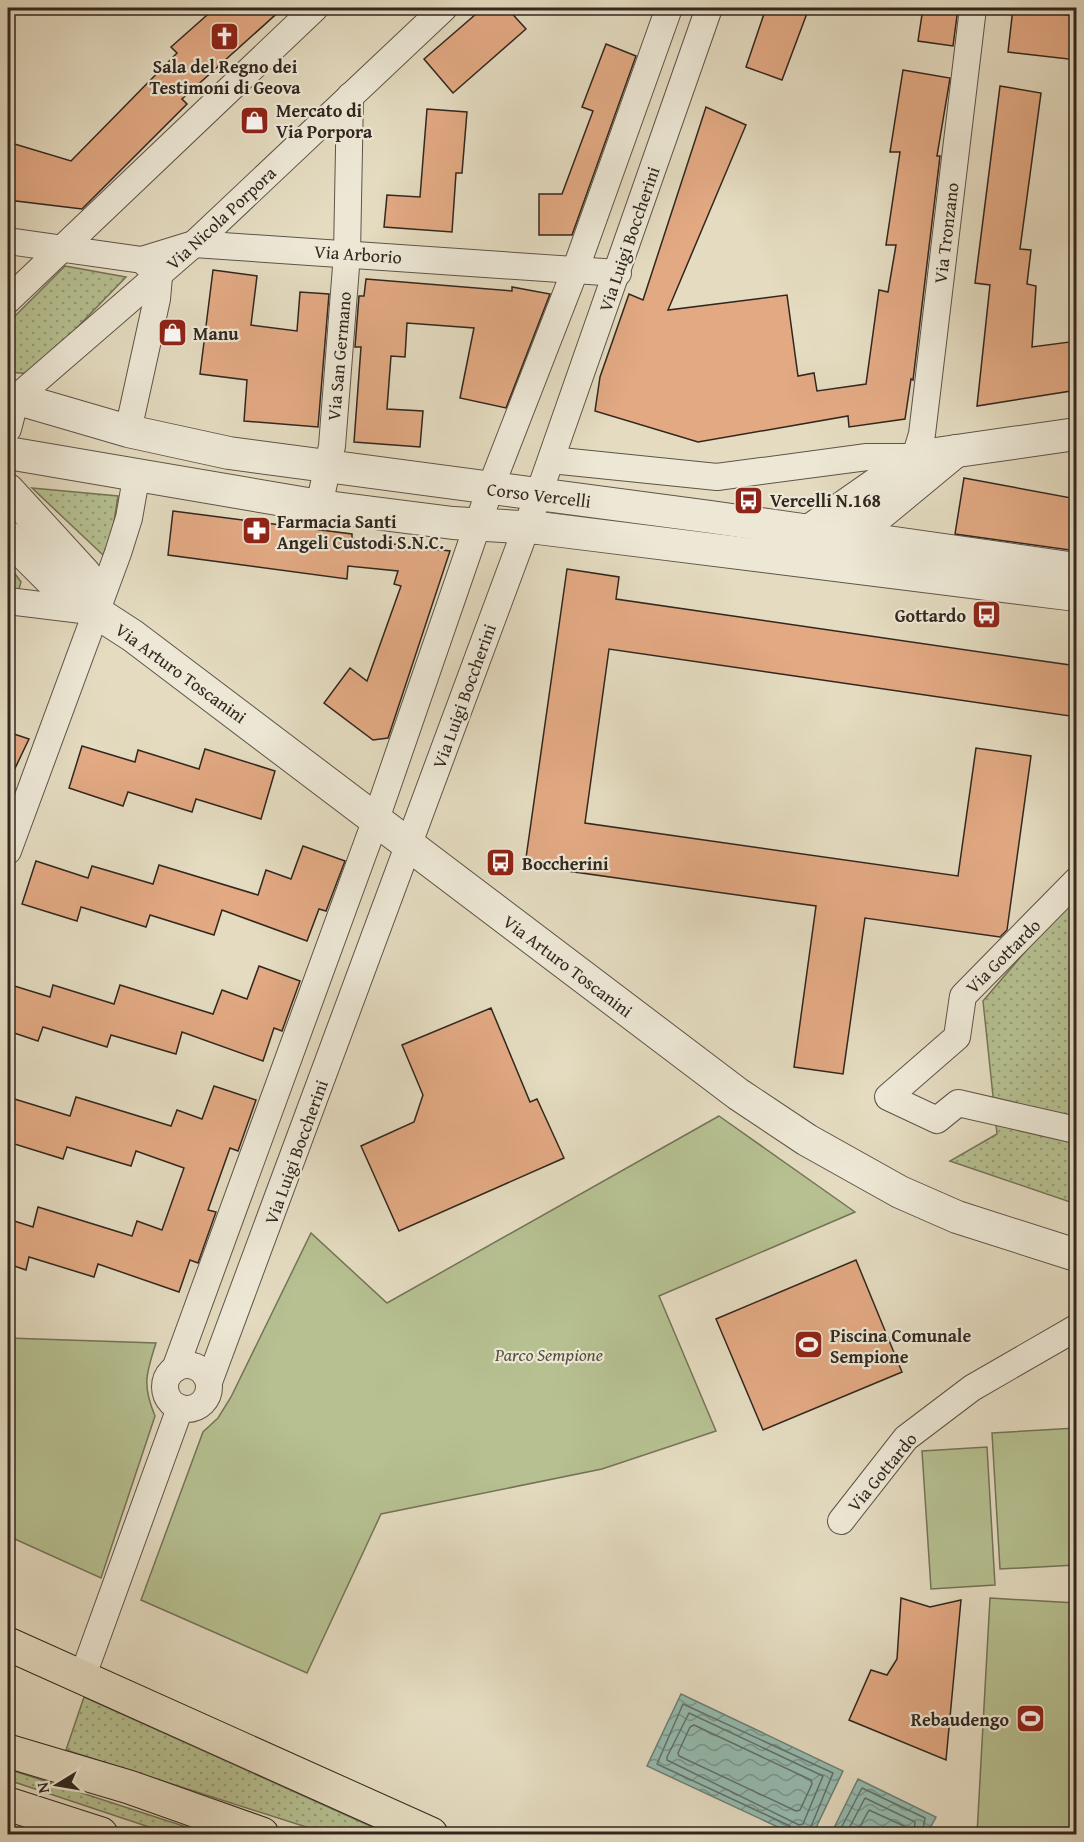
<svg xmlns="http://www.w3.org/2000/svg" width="1084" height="1842" font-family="'Gentium Book Plus',serif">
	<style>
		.grass { fill: url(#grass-dots); stroke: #747458; stroke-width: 1.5 }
		.green { fill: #b6c091; stroke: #747458; stroke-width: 1.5 }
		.water { fill: url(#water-waves); stroke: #6d8076; stroke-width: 1.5 }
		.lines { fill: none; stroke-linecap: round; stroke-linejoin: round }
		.shore { stroke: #637168; stroke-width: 1.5 }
		.building { fill: #e2a983; stroke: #31271f; stroke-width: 1.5 }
		.minor-casing { stroke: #5e5447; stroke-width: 28 }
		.tertiary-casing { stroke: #5e5447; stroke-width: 34 }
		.primary-casing { stroke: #31271f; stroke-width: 35 }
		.minor { stroke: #ede8d6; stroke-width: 26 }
		.tertiary { stroke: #ede8d6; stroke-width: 32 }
		.primary { stroke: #e4dbc0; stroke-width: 33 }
		.labels { text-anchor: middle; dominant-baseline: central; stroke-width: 4.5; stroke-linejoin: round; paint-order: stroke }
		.poi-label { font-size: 18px; font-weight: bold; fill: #31271f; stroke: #ede8d6; text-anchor: start }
		.street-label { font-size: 18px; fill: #31271f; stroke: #ede8d6 }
		.park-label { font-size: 18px; font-style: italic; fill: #524d3c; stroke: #ede8d6 }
	</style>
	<defs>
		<pattern id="grass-dots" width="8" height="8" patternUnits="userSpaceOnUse" patternTransform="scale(1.5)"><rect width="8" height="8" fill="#b6c091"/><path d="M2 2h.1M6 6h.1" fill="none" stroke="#959c76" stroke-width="1.8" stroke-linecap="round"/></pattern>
		<pattern id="water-waves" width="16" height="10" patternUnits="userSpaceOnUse" patternTransform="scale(1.5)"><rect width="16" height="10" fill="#95bbb0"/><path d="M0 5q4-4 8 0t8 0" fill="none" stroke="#7a988f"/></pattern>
	</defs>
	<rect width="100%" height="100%" fill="#e4dbc0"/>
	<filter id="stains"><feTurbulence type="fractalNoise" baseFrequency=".00333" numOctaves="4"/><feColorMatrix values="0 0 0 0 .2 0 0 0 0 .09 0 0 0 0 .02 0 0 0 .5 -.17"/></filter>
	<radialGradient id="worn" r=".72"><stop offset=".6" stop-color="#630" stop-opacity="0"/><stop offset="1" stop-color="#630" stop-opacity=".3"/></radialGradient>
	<!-- grass -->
	<g class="grass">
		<path d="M65 266 126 277 32 374 8 372V323Z"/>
		<path d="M32 488 118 496 112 534 103 555Z"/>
		<path d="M8 564 21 582 18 592H8Z"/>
		<path d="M1076 892V1204L950 1161 997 1134 983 1001Z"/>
		<path d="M84 1697 388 1834H328L66 1750Z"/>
		<path d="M8 1769 208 1834H170L8 1780Z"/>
	</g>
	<!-- green -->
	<g class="green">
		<path d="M719 1116 855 1212 659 1296 716 1431 602 1469 381 1514 307 1673 141 1600 203 1432 218 1418 231 1397 311 1233 387 1303Z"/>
		<path d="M8 1338 156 1343C146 1374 142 1385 155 1416L101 1578 8 1536Z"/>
		<path d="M1076 1428V1565L1000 1569 992 1433Z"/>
		<path d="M987 1447 995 1585 931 1589 922 1451Z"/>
		<path d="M990 1598 1076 1603V1834H977Z"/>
	</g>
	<!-- water -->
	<g class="water">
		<path d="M681 1694 843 1771 813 1834H793L647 1766Z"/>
		<path d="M858 1779 936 1817 927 1834H831Z"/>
	</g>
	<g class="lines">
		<!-- shore -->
		<g class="shore">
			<path d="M689 1713 823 1776 803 1824 799 1825 667 1760V1757Z"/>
			<path d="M694 1725 811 1780 812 1784 800 1810 796 1811 679 1756 678 1753 690 1727Z"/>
			<path d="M794 1834 790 1826 657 1764 683 1704 833 1773 808 1834"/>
			<path d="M838 1834 862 1788 925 1818 922 1834"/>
			<path d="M846 1834 865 1798 915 1822 914 1834"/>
			<path d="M856 1834 869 1810 904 1826 905 1834"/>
		</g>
	</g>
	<!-- building -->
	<g class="building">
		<path d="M215 8H283L182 99 187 104 82 209 8 200V142L71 161 177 53 171 47Z"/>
		<path d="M483 8H507L526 29 453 93 424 59Z"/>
		<path d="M766 8H809L782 80 746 67Z"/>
		<path d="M923 8H958L953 46 918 41Z"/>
		<path d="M1013 8 1077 16V60L1008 52Z"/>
		<path d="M606 44 636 56 572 235H539V194H562L593 111 582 107Z"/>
		<path d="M903 70 950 78 937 156H940L913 380 911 379 905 419 849 427 848 416 698 442 595 411 600 377 629 294 643 300 706 107 746 125 668 310 787 295 798 376 814 373 817 391 866 384 879 290 888 292 896 245H886L900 152H890Z"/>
		<path d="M1000 86 1041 93 1020 249 1031 250 1027 284 1036 286 1032 347 1077 341V390L977 406 990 285 975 283Z"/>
		<path d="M427 109 467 112 462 173H456L452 232 384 227 387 195 420 197Z"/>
		<path d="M213 270 257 276 251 325 297 331 300 292 329 294 318 427 244 421 247 380 200 374Z"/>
		<path d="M366 279 512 291V287L550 294 506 408 460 398 474 328 407 323 405 357 391 356 387 409 423 411 420 447 354 442 361 347H355L359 296H364Z"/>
		<path d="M964 478 1077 499V551L955 534Z"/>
		<path d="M173 511 352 534V539L450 551 388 738 373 740 324 703 350 668 367 681 401 586 394 584 398 571 348 566 347 579 168 555Z"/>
		<path d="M567 569 619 577 616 599 1077 666V717L609 649 585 823 958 876 976 748 1031 756 1007 930 1000 937 865 918 843 1074 794 1067 816 906 525 865Z"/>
		<path d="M8 732 29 739 8 783Z"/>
		<path d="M82 746 135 762 138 750 199 769 205 749 275 771 261 819 196 799 192 812 128 792 123 806 69 788Z"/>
		<path d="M303 846 345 861 326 911 319 909 307 941 222 910 214 935 150 915 146 927 81 907 77 921 22 904 36 861 88 878 92 866 153 884 159 865 258 895 266 870 291 879Z"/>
		<path d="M259 966 300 981 282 1031 274 1028 263 1061 182 1032 176 1054 111 1035 107 1047 43 1027 38 1041 8 1031V984L50 997 53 985 114 1004 120 985 213 1014 222 990 247 999Z"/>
		<path d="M491 1008 530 1102 537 1099 564 1158 399 1231 361 1146 414 1122 423 1095 402 1045Z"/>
		<path d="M214 1086 256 1100 238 1151 230 1148 208 1210 216 1212 198 1263 190 1260 179 1292 98 1264 94 1277 29 1257 26 1270 8 1264V1219L33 1227 38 1207 132 1236 137 1221 162 1230 184 1168 136 1151 131 1166 67 1147 63 1159 8 1142V1097L70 1116 76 1097 171 1126 177 1110 202 1119Z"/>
		<path d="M856 1260 902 1372 763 1430 716 1319Z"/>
		<path d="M901 1598 930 1607 961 1600 946 1760 849 1720 871 1670 887 1675 897 1659Z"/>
	</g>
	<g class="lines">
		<defs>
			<g id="minor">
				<path d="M8 241 142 260 159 276 157 299 128 431"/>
				<path d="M142 260 194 244 618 273"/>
				<path d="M8 300 315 8"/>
				<path d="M8 429 16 398 194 244 444 8"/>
				<path d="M551 460 717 477 867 457H915L922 434 973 8"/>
				<path d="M319 506 332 446 347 254 350 96"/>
				<path d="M8 601 90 611"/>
				<path d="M8 851 118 553 129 518 137 473"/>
				<path d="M1076 881 963 996 957 1037 888 1097 937 1120 958 1103 1076 1130"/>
				<circle cx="187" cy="1387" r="22"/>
				<path d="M175 1369 376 819 490 489 576 268 669 8"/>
				<path d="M209 1382 538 496 709 8"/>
				<path d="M841 1521 906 1438 972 1388 1076 1328"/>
				<path d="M82 1678 180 1408"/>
			</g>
			<g id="tertiary">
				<path d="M8 396 128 431 229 453 711 517 1076 569"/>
				<path d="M8 453 319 506 453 523 538 528 1076 595"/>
				<path d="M8 490 84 573 92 585 96 612"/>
				<path d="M809 531 915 457 1076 434"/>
				<path d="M8 537 72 601 96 612 133 636 738 1094 807 1140 900 1192 957 1217 1076 1255"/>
				<path d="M845 549 852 537 956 451"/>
			</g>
			<g id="primary">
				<path d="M8 1644 431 1834"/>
				<path d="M8 1751 129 1787 262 1834"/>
				<path d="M8 1804 101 1834"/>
			</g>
		</defs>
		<!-- minor casing -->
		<use href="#minor" class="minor-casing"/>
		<!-- tertiary casing -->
		<use href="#tertiary" class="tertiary-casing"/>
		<!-- primary casing -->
		<use href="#primary" class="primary-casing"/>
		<!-- minor -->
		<use href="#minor" class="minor"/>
		<!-- tertiary -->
		<use href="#tertiary" class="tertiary"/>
		<!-- primary -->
		<use href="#primary" class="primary"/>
	</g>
	<!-- icons -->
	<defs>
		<symbol id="church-square" viewBox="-11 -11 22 22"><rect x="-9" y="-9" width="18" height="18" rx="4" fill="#8f2418" stroke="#ede8d6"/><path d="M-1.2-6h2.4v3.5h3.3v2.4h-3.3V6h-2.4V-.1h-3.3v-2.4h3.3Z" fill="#fff"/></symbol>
		<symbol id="shop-square" viewBox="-11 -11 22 22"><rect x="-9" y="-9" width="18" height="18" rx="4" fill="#8f2418" stroke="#ede8d6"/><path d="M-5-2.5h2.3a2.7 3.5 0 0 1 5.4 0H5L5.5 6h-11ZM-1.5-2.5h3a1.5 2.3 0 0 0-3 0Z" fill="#fff"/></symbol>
		<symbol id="bus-square" viewBox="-11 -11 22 22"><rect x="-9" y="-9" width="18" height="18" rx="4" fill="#8f2418" stroke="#ede8d6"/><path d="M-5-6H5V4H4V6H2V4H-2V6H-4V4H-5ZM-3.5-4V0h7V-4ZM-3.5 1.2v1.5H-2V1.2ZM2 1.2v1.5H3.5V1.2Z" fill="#fff"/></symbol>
		<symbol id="pharmacy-square" viewBox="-11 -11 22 22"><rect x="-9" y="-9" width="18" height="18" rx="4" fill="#8f2418" stroke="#ede8d6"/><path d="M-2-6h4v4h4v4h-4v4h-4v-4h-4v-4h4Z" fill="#fff"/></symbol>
		<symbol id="stadium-square" viewBox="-11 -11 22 22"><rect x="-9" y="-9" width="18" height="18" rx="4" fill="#8f2418" stroke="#ede8d6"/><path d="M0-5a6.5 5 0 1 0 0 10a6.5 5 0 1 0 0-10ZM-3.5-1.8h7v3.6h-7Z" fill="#fff"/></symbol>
	</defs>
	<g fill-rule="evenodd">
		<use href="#church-square" x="208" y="20" width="33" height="33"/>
		<use href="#shop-square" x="238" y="104" width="33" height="33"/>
		<use href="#shop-square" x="156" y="316" width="33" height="33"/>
		<use href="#bus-square" x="732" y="484" width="33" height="33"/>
		<use href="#pharmacy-square" x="240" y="514" width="33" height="33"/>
		<use href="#bus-square" x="970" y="598" width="33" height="33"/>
		<use href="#bus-square" x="484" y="846" width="33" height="33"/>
		<use href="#stadium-square" x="792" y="1328" width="33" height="33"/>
		<use href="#stadium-square" x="1014" y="1702" width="33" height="33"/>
	</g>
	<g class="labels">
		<!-- poi labels -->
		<g class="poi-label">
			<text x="225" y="66" text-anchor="middle">Sala del Regno dei<tspan x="225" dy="21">Testimoni di Geova</tspan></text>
			<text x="276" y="110">Mercato di<tspan x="276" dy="21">Via Porpora</tspan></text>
			<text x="193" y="333">Manu</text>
			<text x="770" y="500">Vercelli N.168</text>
			<text x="277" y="521">Farmacia Santi<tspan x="277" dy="21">Angeli Custodi S.N.C.</tspan></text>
			<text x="966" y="615" text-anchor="end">Gottardo</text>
			<text x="522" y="863">Boccherini</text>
			<text x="830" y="1335">Piscina Comunale<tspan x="830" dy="21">Sempione</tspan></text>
			<text x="1009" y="1719" text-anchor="end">Rebaudengo</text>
		</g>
		<!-- street labels -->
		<g class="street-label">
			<text transform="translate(221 218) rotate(-43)">Via Nicola Porpora</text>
			<text transform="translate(946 233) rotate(-83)">Via Tronzano</text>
			<text transform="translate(629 239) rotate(-71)">Via Luigi Boccherini</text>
			<text transform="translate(358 254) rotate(4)">Via Arborio</text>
			<text transform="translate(339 356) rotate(-85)">Via San Germano</text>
			<text transform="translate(539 495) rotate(7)">Corso Vercelli</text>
			<text transform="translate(181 673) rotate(36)">Via Arturo Toscanini</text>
			<text transform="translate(464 696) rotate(-70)">Via Luigi Boccherini</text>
			<text transform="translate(1003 956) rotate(-45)">Via Gottardo</text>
			<text transform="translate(568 966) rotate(37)">Via Arturo Toscanini</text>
			<text transform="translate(296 1152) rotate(-70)">Via Luigi Boccherini</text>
			<text transform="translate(882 1472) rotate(-50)">Via Gottardo</text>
		</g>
		<!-- park labels -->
		<g class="park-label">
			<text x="549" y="1354">Parco Sempione</text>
		</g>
	</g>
	<!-- margin -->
	<rect width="1084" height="1842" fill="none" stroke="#e4dbc0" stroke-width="30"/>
	<rect x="9" y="9" width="1066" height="1824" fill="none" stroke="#31271f" stroke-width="3"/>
	<rect x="15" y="15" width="1054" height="1812" fill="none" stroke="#31271f" stroke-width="1.5"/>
	<!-- north arrow -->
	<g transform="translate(57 1785) rotate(259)" stroke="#ede8d6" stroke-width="4.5" paint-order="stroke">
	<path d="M0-4.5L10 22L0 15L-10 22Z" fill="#31271f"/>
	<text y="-9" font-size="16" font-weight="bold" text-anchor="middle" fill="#31271f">N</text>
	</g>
	<rect width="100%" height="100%" filter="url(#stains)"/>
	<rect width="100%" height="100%" fill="url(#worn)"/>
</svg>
